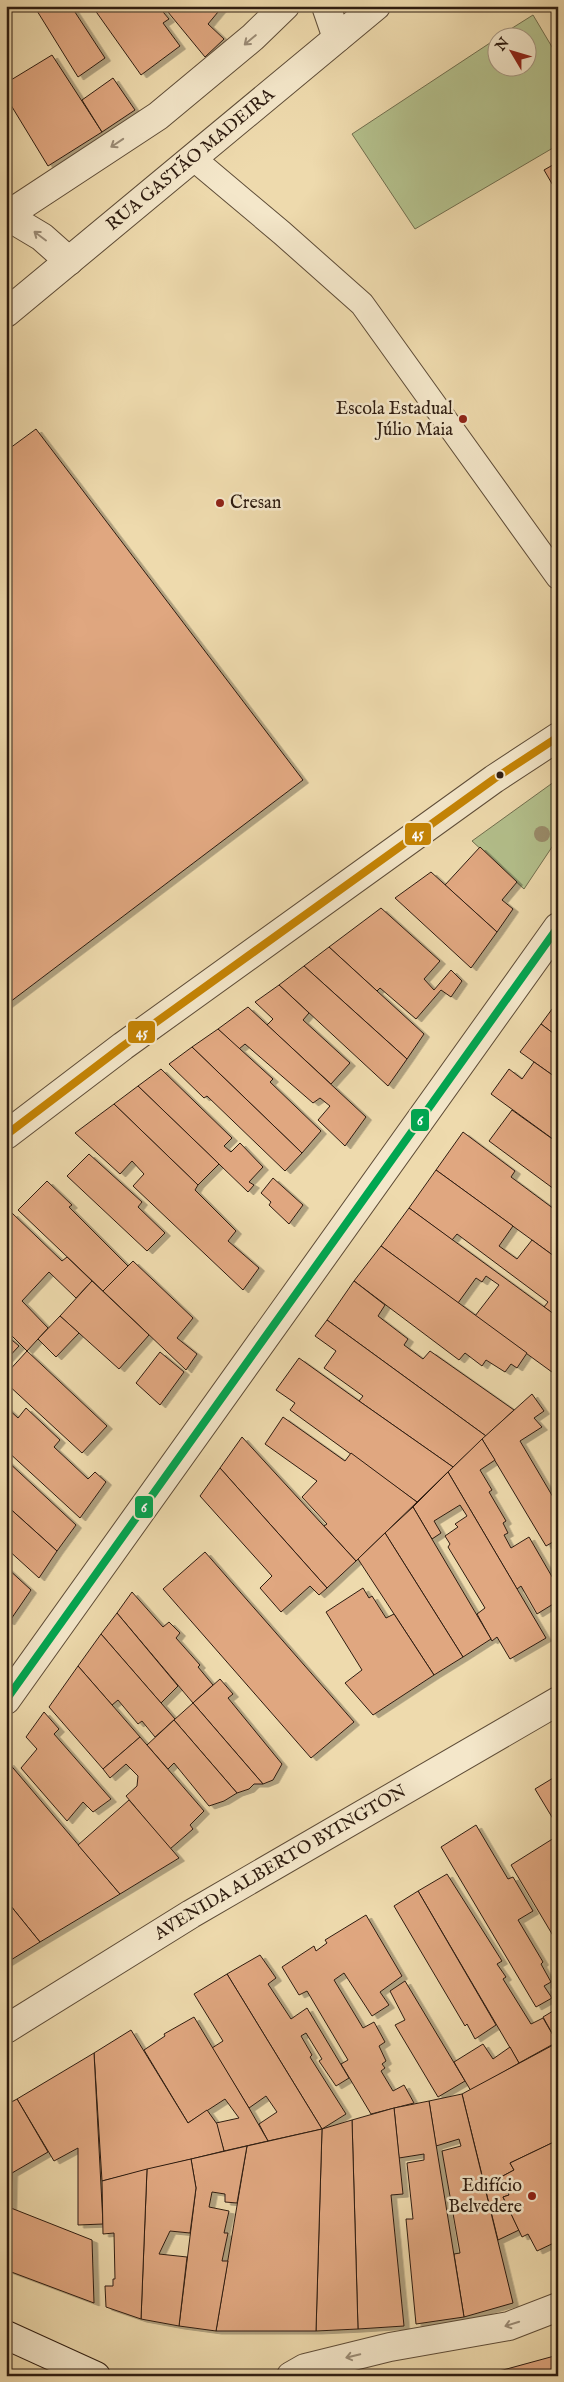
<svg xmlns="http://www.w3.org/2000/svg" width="564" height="2382" font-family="'IM FELL English',serif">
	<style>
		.green { fill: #b4c18d; stroke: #716e4e }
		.building { fill: #e0a780; stroke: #2e1c10; filter: url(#shadow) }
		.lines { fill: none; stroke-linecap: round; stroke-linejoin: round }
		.service-casing { stroke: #5e4c37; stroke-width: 26 }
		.minor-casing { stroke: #5e4c37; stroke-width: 30 }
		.tertiary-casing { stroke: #5e4c37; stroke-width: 30 }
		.secondary-casing { stroke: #2e1c10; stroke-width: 30 }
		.service { stroke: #f4e7ca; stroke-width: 24 }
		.minor { stroke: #f4e7ca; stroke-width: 28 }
		.tertiary { stroke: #f4e7ca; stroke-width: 28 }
		.secondary { stroke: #f4e7ca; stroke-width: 28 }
		.bus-1-casing { stroke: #f4e7ca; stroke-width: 11 }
		.bus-2-casing { stroke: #f4e7ca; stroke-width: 11 }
		.bus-1 { stroke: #c58404; stroke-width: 8 }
		.bus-2 { stroke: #00a651; stroke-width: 8 }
		.tree { fill: #9a8d6c }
		.oneway { stroke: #9b8c76 }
		.poi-dot { fill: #8f2418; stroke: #f4e7ca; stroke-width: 2 }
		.bus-dot { fill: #2e1c10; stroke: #f4e7ca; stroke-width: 2 }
		.labels { text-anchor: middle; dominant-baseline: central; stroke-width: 5; stroke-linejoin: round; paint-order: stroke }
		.street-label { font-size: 18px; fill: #2e1c10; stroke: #f4e7ca }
		.poi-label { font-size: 18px; fill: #2e1c10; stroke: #f4e7ca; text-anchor: end }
		.line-badge { stroke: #f4e7ca; stroke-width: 2 }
		.badge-label { font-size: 14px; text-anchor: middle; font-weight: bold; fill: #fff }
	</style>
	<defs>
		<filter id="shadow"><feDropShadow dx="5.5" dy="3" stdDeviation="0" flood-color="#0004"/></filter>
	</defs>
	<rect width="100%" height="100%" fill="#eedaad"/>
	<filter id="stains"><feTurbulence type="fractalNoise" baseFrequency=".004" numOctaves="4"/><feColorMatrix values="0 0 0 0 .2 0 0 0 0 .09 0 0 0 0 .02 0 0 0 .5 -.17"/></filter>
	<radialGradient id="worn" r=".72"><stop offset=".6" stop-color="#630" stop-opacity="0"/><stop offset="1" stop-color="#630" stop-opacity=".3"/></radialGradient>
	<!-- green -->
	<g class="green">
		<path d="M533 15 558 57V145L415 229 352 134 496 39V68H526V38L498 37Z"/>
		<path d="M558 779V838L524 889 472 841Z"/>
	</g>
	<!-- building -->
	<g class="building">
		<path d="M34 6H71L105 58 78 77Z"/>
		<path d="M92 6H158L169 19 163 23 180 46 141 75Z"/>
		<path d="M163 6H223L208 24 224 39 205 57Z"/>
		<path d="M52 55 102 132 48 166 6 97V83Z"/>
		<path d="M113 78 135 110 102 132 82 100Z"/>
		<path d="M558 162V194L544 170Z"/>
		<path d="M36 429 303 780 6 1005V451Z"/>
		<path d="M480 847 517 882 502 900 513 909 497 932 445 885Z"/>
		<path d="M431 872 497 932 471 968 395 898Z"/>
		<path d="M381 908 440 961 424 979 434 990 451 970 462 981 451 997 441 990 416 1019 380 988 377 991 329 947Z"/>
		<path d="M329 947 424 1034 407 1059 304 966Z"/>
		<path d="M304 966 407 1059 388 1086 279 985Z"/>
		<path d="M279 985 309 1013 303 1020 350 1063 331 1084 267 1025 273 1019 255 1002Z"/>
		<path d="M558 1001V1037L541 1024Z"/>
		<path d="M248 1007 366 1117 345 1146 318 1120 330 1106 320 1098 313 1103 245 1044 239 1049 218 1029Z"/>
		<path d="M541 1024 558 1037V1079L520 1052Z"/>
		<path d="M218 1029 273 1079 270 1082 321 1131 302 1153 192 1047Z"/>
		<path d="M192 1047 302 1153 285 1171 207 1096 204 1098 169 1064Z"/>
		<path d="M534 1062 558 1079 557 1142 491 1094 509 1069 522 1079Z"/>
		<path d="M161 1069 232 1138 224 1146 231 1152 240 1143 263 1167 249 1182 254 1185 248 1192 138 1086Z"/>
		<path d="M138 1086 219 1164 198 1185 114 1104Z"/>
		<path d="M114 1104 198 1185 195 1190 236 1231 228 1241 259 1268 243 1290 133 1186 144 1174 132 1161 120 1174 75 1133Z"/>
		<path d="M512 1110 558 1143V1192L489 1141Z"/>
		<path d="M463 1132 515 1171 511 1177 558 1212V1230L552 1238 558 1242V1259L436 1170Z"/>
		<path d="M89 1154 142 1202 138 1207 165 1233 147 1251 67 1176Z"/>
		<path d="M436 1170 513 1226 499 1246 517 1259 532 1240 558 1259V1317L544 1307 548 1302 457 1234 452 1240 409 1208Z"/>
		<path d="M273 1178 303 1205 289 1224 269 1205 271 1202 261 1193Z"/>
		<path d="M47 1181 72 1205 69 1207 128 1266 103 1291 18 1210Z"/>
		<path d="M409 1208 558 1317 556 1375 475 1316 499 1285 486 1276 482 1282 476 1278 458 1303 381 1246Z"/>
		<path d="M12 1213 62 1261 67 1257 92 1281 76 1298 49 1272 22 1301 48 1328 27 1351 6 1330V1219Z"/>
		<path d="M381 1246 527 1353 517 1368 511 1364 505 1372 486 1360 482 1366 465 1353 459 1360 354 1281Z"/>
		<path d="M133 1261 193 1318 177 1338 197 1354 186 1370 103 1291Z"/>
		<path d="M92 1281 149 1335 119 1369 60 1316Z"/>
		<path d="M354 1281 385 1305 378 1316 408 1339 404 1345 423 1359 430 1351 514 1410 486 1436 327 1320Z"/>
		<path d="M60 1316 79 1333 56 1357 38 1339Z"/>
		<path d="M327 1320 486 1436 453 1467 359 1401 363 1396 324 1368 336 1351 315 1336Z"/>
		<path d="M6 1335 19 1346 6 1360Z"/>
		<path d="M27 1351 107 1426 82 1453 6 1383V1374Z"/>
		<path d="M160 1352 184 1372 160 1405 136 1383Z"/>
		<path d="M299 1358 359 1401 453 1467 417 1502 290 1410 295 1403 276 1390Z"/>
		<path d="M532 1394 544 1411 534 1418 542 1427 520 1441 553 1497 558 1494V1539L546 1546 482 1439Z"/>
		<path d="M6 1407 18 1418 26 1408 60 1440 54 1447 88 1479 95 1472 106 1482 80 1518 6 1450Z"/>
		<path d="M283 1417 345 1461 351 1453 417 1502 356 1561 324 1526 327 1524 302 1497 317 1481 265 1444Z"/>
		<path d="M242 1437 356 1561 327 1588 220 1468Z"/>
		<path d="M482 1439 495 1460 480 1470 492 1490 489 1492 506 1521 503 1523 508 1533 504 1535 511 1548 529 1537 558 1587V1601L537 1614 521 1586 517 1589 448 1472Z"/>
		<path d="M6 1460 76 1525 57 1551 6 1505Z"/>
		<path d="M220 1468 327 1588 319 1595 310 1586 281 1612 260 1588 272 1576 200 1496Z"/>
		<path d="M448 1472 546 1638 510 1659 497 1637 492 1641 477 1614 485 1608 448 1547 450 1544 445 1536 458 1527 455 1524 467 1516 460 1505 434 1521 441 1533 432 1539 413 1507Z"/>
		<path d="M6 1505 57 1551 39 1578 6 1548Z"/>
		<path d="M413 1507 491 1639 463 1657 385 1533Z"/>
		<path d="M385 1533 463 1657 434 1675 358 1559Z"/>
		<path d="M205 1552 354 1722 311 1758 163 1589Z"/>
		<path d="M6 1567 31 1590 9 1622 6 1620Z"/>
		<path d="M363 1588 369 1598 372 1596 386 1618 394 1614 434 1675 373 1715 345 1683 362 1670 326 1612Z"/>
		<path d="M132 1592 163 1627 169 1622 180 1633 176 1638 200 1665 198 1667 213 1685 193 1703 117 1613Z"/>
		<path d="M117 1613 178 1686 161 1703 101 1634Z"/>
		<path d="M101 1634 175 1719 155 1737 142 1721 138 1724 118 1700 112 1705 78 1666Z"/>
		<path d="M78 1666 140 1737 103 1769 49 1707Z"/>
		<path d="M220 1679 233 1694 228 1698 282 1764 273 1780 263 1784 193 1703Z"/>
		<path d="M193 1703 263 1784H254L249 1789 237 1793 174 1720Z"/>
		<path d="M44 1712 59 1729 54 1734 111 1799 93 1812 83 1802 67 1821 21 1768 37 1749 26 1737Z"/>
		<path d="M174 1720 237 1793 224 1801 209 1806 174 1763 168 1769 147 1745Z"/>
		<path d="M140 1737 204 1811 190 1825 193 1829 170 1849 126 1796 137 1786 138 1776 126 1764 110 1778 103 1769Z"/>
		<path d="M8 1762 120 1894 40 1942 6 1900Z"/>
		<path d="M558 1775V1827L535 1789Z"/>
		<path d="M129 1800 179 1858 120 1894 78 1845Z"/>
		<path d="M476 1825 508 1879 513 1877 533 1911 518 1920 543 1962 541 1964 551 1982 544 1986 552 1998 536 2007 441 1847Z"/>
		<path d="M554 1838 558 1844V1944L511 1865Z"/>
		<path d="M447 1874 502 1961 497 1964 506 1977 503 1979 531 2024 543 2018 557 2042 519 2063 418 1891Z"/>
		<path d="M418 1891 496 2025 475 2039 467 2024 465 2026 394 1906Z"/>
		<path d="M6 1900 40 1942 6 1963Z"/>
		<path d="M366 1915 402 1976 380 1992 389 2005 372 2016 344 1973 334 1980 363 2028 374 2022 385 2042 379 2046 386 2061 382 2064 385 2068 381 2071 393 2091 404 2085 414 2103 371 2114 341 2064 348 2060 307 1991 299 1995 282 1967 314 1946 316 1951 327 1943 325 1940Z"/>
		<path d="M260 1955 276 1978 268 1984 291 2019 307 2008 349 2078 336 2086 319 2061 322 2059 306 2033 301 2036 312 2055 310 2057 346 2114 322 2129 227 1974Z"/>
		<path d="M227 1974 322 2129 268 2141 259 2124 277 2112 266 2096 249 2108 212 2048 223 2041 194 1994Z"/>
		<path d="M405 1981 465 2081 438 2097 395 2025 405 2020 390 1991Z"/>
		<path d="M558 2008V2042H557L543 2017Z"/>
		<path d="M194 2017 249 2108 268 2141 224 2151 216 2123 239 2118 225 2099 188 2123 144 2050 165 2036 164 2034Z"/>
		<path d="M131 2030 188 2123 207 2110 217 2124 224 2151 102 2181 94 2053Z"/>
		<path d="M483 2044 493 2059 510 2047 519 2063 471 2091 454 2062Z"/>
		<path d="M555 2044 558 2050V2145L556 2141 510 2163 514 2170 501 2177 509 2195 503 2197 519 2230 498 2240 462 2094Z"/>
		<path d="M94 2053 103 2224 78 2225V2148L54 2161 17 2099Z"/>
		<path d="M462 2094 513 2303 464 2317 454 2254 460 2253 442 2151 461 2146 459 2139 436 2146 429 2101Z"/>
		<path d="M17 2099 48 2152 12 2173 11 2208 92 2240 94 2303 6 2270V2105Z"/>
		<path d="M429 2101 464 2317 416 2324 406 2219H413L407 2163 424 2160V2154L399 2158 394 2108Z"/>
		<path d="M394 2108 403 2194 391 2195 404 2326 358 2329 352 2120Z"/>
		<path d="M352 2120 358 2329 316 2331 322 2129Z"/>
		<path d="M322 2129 316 2331H216L247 2146Z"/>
		<path d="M556 2141 558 2145V2241L537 2251 528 2234 522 2237 503 2197 509 2195 501 2177 514 2170 510 2163Z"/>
		<path d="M247 2146 237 2203 225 2202V2194L212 2192 209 2207 229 2211 224 2233H228L222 2261H228L216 2331 179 2326 196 2188 191 2159Z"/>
		<path d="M191 2159 196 2188 190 2233 170 2231 159 2254 187 2257 179 2326 141 2319 147 2169Z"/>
		<path d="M147 2169 141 2319 106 2307 105 2286H113V2279H115L114 2233 103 2234 102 2181Z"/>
		<path d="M558 2355V2376H501L503 2370Z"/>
		<path d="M503 2370 501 2376H474Z"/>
	</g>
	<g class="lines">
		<defs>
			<path id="service" d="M194 159 282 233 362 304 558 577"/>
			<g id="minor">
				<path d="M326 6 337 38"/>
				<path d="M6 216 158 116 253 37 285 6"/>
				<path d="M7 216 42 237 69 261"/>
				<path d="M291 2376 305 2368 390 2347 509 2326 558 2307"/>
			</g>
			<g id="tertiary">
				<path id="s1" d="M6 313 376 6"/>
				<path d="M6 1135 123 1046 494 779 558 737"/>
				<path d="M6 1700 558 927"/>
				<path id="s2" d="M6 2029 191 1914 558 1701"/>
			</g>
			<path id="secondary" d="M6 2335 96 2376"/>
		</defs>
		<!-- service casing -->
		<use href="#service" class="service-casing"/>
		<!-- minor casing -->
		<use href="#minor" class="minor-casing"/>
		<!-- tertiary casing -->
		<use href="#tertiary" class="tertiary-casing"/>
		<!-- secondary casing -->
		<use href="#secondary" class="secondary-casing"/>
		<!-- service -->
		<use href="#service" class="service"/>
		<!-- minor -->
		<use href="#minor" class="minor"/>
		<!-- tertiary -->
		<use href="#tertiary" class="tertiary"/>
		<!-- secondary -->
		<use href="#secondary" class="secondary"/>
		<defs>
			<path id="bus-1" d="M6 1135 123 1046 494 779 558 737"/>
			<path id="bus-2" d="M6 1700 558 927"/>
		</defs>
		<!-- bus-1 casing -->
		<use href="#bus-1" class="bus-1-casing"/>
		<!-- bus-2 casing -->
		<use href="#bus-2" class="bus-2-casing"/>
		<!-- bus-1 -->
		<use href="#bus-1" class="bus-1"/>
		<!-- bus-2 -->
		<use href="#bus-2" class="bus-2"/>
	</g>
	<!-- trees -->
	<circle class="tree" cx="542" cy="834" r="8"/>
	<!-- one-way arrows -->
	<defs><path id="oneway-shaft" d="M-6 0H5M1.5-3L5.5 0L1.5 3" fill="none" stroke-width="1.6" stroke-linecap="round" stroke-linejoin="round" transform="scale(1.25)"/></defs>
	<g class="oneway">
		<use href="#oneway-shaft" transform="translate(250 40) rotate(140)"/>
		<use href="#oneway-shaft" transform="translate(117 143) rotate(146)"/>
		<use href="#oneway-shaft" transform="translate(40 236) rotate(-143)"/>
		<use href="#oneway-shaft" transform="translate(512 2324) rotate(162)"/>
		<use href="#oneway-shaft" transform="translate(353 2356) rotate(166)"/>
	</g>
	<!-- markers -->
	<g class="poi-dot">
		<circle cx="463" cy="419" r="5"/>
		<circle cx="220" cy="503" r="5"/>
		<circle cx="532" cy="2196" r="5"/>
	</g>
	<circle class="bus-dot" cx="500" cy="775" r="4.5"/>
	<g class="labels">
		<!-- street labels -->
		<g class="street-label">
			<text stroke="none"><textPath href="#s1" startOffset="240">RUA GASTÃO MADEIRA</textPath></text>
			<text stroke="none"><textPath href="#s2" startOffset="321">AVENIDA ALBERTO BYINGTON</textPath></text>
		</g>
		<!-- poi labels -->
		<g class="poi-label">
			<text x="453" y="409">Escola Estadual<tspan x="453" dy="21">Júlio Maia</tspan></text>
			<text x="230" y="503" text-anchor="start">Cresan</text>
			<text x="522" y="2186">Edifício<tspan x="522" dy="21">Belvedere</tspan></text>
		</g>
	</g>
	<g class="line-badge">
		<rect x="404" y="822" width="28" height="24" rx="5" fill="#c58404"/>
		<rect x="127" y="1020" width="29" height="24" rx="5" fill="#c58404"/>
		<rect x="410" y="1108" width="20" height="24" rx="5" fill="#00a651"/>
		<rect x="134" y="1495" width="20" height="24" rx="5" fill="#00a651"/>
	</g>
	<g class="badge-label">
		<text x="418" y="838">45</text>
		<text x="142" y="1037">45</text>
		<text x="420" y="1125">6</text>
		<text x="144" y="1512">6</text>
	</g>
	<!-- margin -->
	<rect width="564" height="2382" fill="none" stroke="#eedaad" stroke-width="25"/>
	<rect x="8" y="8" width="549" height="2367" fill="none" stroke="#2e1c10" stroke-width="2.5"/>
	<rect x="12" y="12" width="539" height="2357" fill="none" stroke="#2e1c10"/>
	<!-- north arrow -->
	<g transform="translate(512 52) rotate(308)"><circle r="24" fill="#f4e7ca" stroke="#a59680"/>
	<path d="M0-4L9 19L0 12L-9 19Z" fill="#8f2418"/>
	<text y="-8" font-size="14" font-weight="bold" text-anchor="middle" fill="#2e1c10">N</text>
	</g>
	<rect width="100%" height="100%" filter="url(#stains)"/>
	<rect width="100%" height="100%" fill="url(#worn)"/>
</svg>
